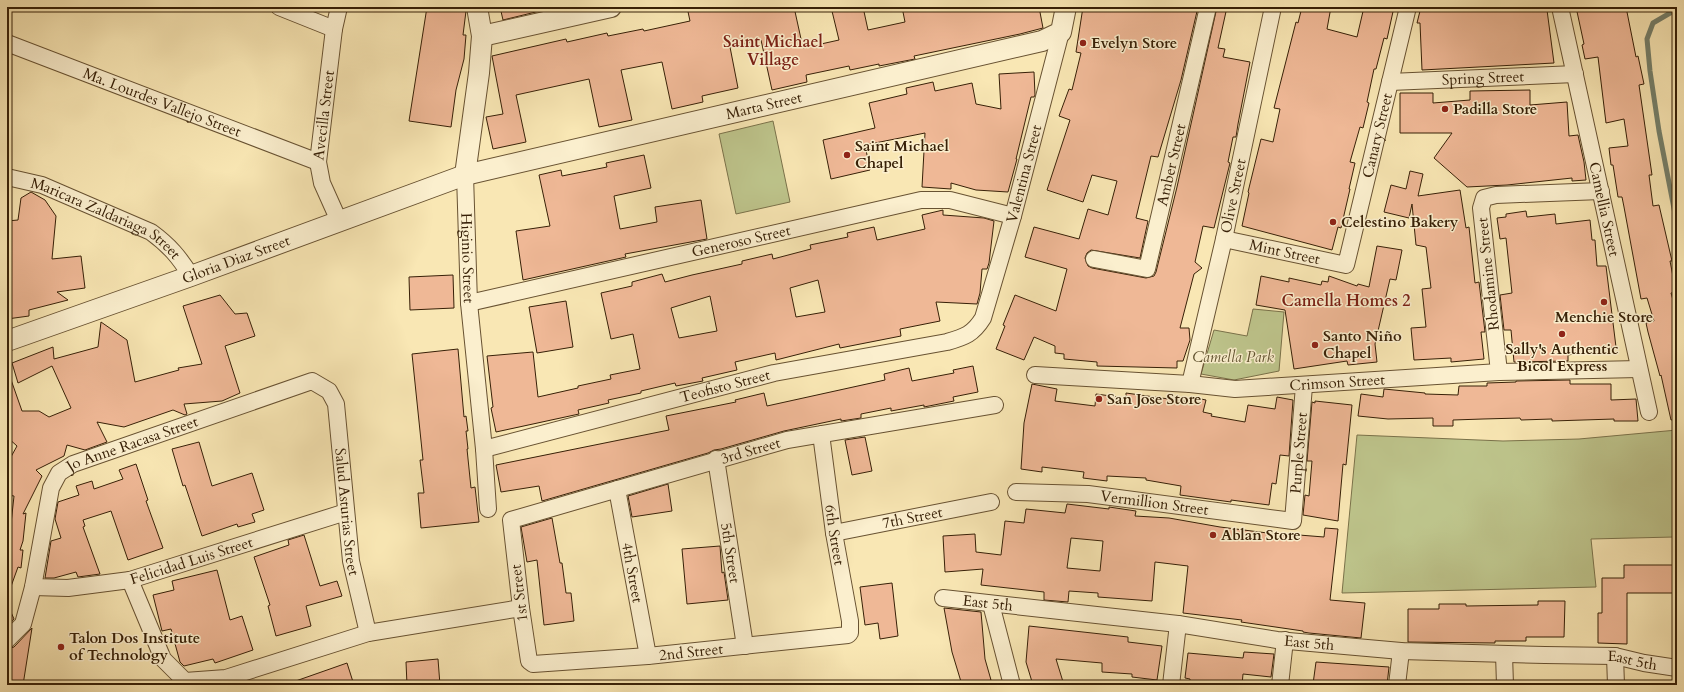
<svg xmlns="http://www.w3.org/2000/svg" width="1684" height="692" font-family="Cardo,serif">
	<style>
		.green { fill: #bec58c; stroke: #7a724a }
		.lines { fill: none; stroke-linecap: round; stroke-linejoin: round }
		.stream { stroke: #75806b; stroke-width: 5 }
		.building { fill: #efb896; stroke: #372007; fill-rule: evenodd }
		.minor-casing { stroke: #685232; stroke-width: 18 }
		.tertiary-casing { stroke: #685232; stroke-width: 22 }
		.minor { stroke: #fbefce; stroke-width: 16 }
		.tertiary { stroke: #fbefce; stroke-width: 20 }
		.poi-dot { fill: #8f2418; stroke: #fbefce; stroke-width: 1.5 }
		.labels { text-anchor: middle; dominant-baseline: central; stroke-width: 3; stroke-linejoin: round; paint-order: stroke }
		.poi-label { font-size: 15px; font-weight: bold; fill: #372007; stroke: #fbefce; text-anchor: start }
		.street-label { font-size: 15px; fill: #372007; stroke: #fbefce }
		.park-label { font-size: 15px; font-style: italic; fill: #60522f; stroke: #fbefce }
		.neighbourhood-label { font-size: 16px; font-weight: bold; fill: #7a1f14; stroke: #fbefce }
	</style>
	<rect width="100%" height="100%" fill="#f9e7b4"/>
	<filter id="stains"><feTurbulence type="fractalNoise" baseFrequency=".005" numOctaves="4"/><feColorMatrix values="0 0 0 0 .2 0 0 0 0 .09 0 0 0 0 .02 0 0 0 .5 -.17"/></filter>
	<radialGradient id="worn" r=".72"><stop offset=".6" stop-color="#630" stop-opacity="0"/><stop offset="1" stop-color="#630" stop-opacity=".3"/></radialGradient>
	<!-- green -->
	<g class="green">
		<path d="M773 121 790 202 736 214 719 134Z"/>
		<path d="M1253 309 1284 312 1279 371 1234 380 1201 374 1214 330 1247 336Z"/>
		<path d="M1677 430V539L1674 537 1591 539 1596 587 1342 593 1357 435 1503 441 1579 439Z"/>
	</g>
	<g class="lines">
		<!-- stream -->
		<path class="stream" d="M1677 9 1653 23 1647 39 1650 71 1659 131 1677 224"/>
	</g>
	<!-- building -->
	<g class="building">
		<path d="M427 7 466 11 463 35H466L464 59 456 90 451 127 409 121Z"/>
		<path d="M500 7H548V9L503 20Z"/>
		<path d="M687 7H794L803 48 839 40 831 7H863L868 30 905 22 902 7H1039L1043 28 1020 34 914 56 915 59 879 66V64L850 70 849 66 806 75 807 82 772 90 761 40 730 47 738 88 702 96 703 102 672 109 662 62 621 70 632 120 599 127 589 79 516 95 526 142 493 149 486 117 503 114 492 56 566 39 567 42 607 33 608 36 643 29 644 31 690 21Z"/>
		<path d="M1083 7H1198L1181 80 1158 157 1151 156 1142 193 1136 218 1148 221 1140 258 1091 250 1087 253 1085 258 1088 266 1092 268 1146 278 1154 276 1156 272 1177 187 1217 7H1227L1218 48 1225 49 1223 57 1250 62 1238 124 1236 137H1233L1228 162 1230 163 1214 228 1203 226 1195 262 1202 268 1194 274 1180 328H1189L1190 340 1183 361H1177V368L1097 366V362L1064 359V354L1055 353V346L1034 337 1024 360 996 349 1005 326 1003 325 1015 295 1056 311 1067 269 1025 257 1034 227 1079 239 1088 209 1108 215 1117 181 1092 175 1083 202 1047 190 1070 120 1059 116 1069 89 1072 90 1081 53 1076 52Z"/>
		<path d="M1302 7H1331L1327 29 1357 37 1364 7H1394L1387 39 1384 38 1376 69H1374L1367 102 1369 103 1363 128 1360 127 1350 162 1355 163 1349 189H1350L1341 228 1338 227 1332 250 1242 226 1249 193 1248 192 1261 139 1273 142 1280 109 1274 108 1296 22 1298 23Z"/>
		<path d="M1421 7H1540V9L1547 10 1554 63 1422 70 1420 23H1417Z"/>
		<path d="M1576 7H1626L1636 57 1638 56 1644 84 1639 85 1652 175H1649L1653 206 1659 205 1672 261H1670L1676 292 1671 293 1677 314V419L1671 420 1661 375 1660 376 1648 332 1646 323 1654 321 1647 298 1641 299 1624 207 1622 197H1618L1613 165H1611L1609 148 1628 146 1624 119 1606 123 1598 57 1585 59 1582 45 1584 44Z"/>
		<path d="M1034 72 1035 95 1034 97H1031L1016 159H1017L1008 192 976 190 951 183V189L922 187 925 133 865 145 870 170 831 179 823 140 875 128 869 103 907 94 906 88 933 82 935 91 972 83 976 104 1001 109 999 74Z"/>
		<path d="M1530 90V105L1567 102 1569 136 1578 135 1584 162 1586 180 1572 181V178L1507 185 1467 187 1434 158 1452 133H1400V93H1433V103L1470 100V91Z"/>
		<path d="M644 155 651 188 614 196 620 229 657 222 655 207 701 200 707 239 625 254 626 257 523 280 516 231 550 226 539 175 561 170 562 176 607 167 606 163Z"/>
		<path d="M1410 171 1423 174 1418 196 1460 190 1466 228 1469 227 1475 283 1479 282 1485 332H1481L1484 359 1451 362V358L1414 360 1411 328 1426 327 1422 289 1431 288 1426 247 1416 245 1412 204 1409 218 1384 212 1391 185 1406 189Z"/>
		<path d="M31 192 45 200 56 216 52 259 81 256 85 288 57 292 68 300 29 310V316L7 319V221L18 220 21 198Z"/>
		<path d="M943 210V215L984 218 994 221 989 263 987 269H982L980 293 977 304 936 302 940 321 900 329 901 336 840 348 839 344 776 360 775 353 735 362 737 370 702 378 703 381 676 386 675 383 641 391V393L608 400 609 403 578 410 579 414 496 432 491 408 493 407 487 356 533 352 538 397 578 388V386L611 379 610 375 640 369 633 334 611 339 601 293 632 286V282L662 274 665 282 692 275 742 264V261L772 254 773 259 811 249 810 245 848 237 847 233 874 227 877 240 925 229 922 215ZM818 280 825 312 796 317 790 288ZM710 296 717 331 679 338 671 308Z"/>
		<path d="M1526 211 1527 217 1555 214 1556 224 1590 220 1592 240H1595L1597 266H1606L1616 347 1568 355V361L1514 362 1511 330H1504L1500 295 1512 293 1506 238 1500 239 1497 218 1506 217V214Z"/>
		<path d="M1377 246 1402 250 1396 280 1390 279 1375 344 1377 362 1348 365 1347 361 1294 369 1285 310 1256 305 1261 276 1289 282V278L1321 285 1322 281 1328 282 1329 276 1357 286 1358 284 1369 287Z"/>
		<path d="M453 275 454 308 410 310 409 277Z"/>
		<path d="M220 295 235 314 247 313 255 336 225 346 240 393 222 401 184 404 187 414 185 415 173 410 124 427 97 422 107 442 85 450 67 445 64 456 36 470 42 476 23 514 26 513 23 541 20 550H23L21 568 18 567 9 592H7V533H10L14 496 7 495V464L17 446 7 437V374H9L22 411H39L49 417 71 408 52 366 18 383 12 363 53 347 54 359 98 347 101 322 127 340 135 382 179 370 178 368 202 364 183 306Z"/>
		<path d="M566 301 573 347 537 353 529 307Z"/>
		<path d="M458 349 464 417 466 416 468 431H466L468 449H467L471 488 475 487 479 522 421 528 418 493H424L420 460H423L412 354Z"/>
		<path d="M973 366 978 392 953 397 954 401 924 407V405L891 411V408L861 414V418L841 421V419L784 431 721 449 714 450 708 453 542 501 539 486 501 492 496 465 669 430 666 416 736 402 735 400 764 393 767 406 885 380 884 374 909 368 912 381 954 373 953 370Z"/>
		<path d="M1570 380V384H1611V400L1636 399 1638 421H1614V419L1552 421V419L1521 420 1520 418 1483 419 1453 420V426H1433V418L1388 419 1358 416 1361 394 1383 397 1384 389 1425 393V394L1458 395 1459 386H1487V383L1516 382V381Z"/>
		<path d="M1032 384 1057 389 1055 401 1095 406 1096 394 1126 398V393L1190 402 1191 397 1206 400 1203 412 1212 414 1211 416 1245 422 1248 405 1275 409 1277 397 1293 400 1289 456 1280 455 1276 484 1272 483 1269 505 1231 500V502L1180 495 1181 486 1146 480V478L1107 476V481L1083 478 1084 472 1042 467V472L1021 469 1024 423Z"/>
		<path d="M1315 401 1352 405 1346 465 1343 464 1338 521 1303 515 1305 495 1309 496 1312 461H1307L1312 402 1315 403Z"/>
		<path d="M865 437 872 471 852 475 845 440Z"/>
		<path d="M199 442 212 486 252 473 264 510 252 514 255 522 238 527 237 524 202 536 185 485 183 486 172 449Z"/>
		<path d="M136 464 148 500 146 501 163 548 128 560 111 511 83 520 85 526 83 527 100 574 78 577 76 572 54 578H45L51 541 61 538 55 519 58 502 79 495 76 486 92 481 94 489 123 479 119 470Z"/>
		<path d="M668 484 672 511 632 517 628 496Z"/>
		<path d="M1067 504 1109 509V507L1136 511 1135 516 1169 518 1220 527 1299 537V535L1324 537 1325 528 1338 529 1330 600 1365 603 1361 638 1309 633 1303 632V631L1241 622 1242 620 1183 613 1188 566 1155 562 1152 601 1098 597V593L1069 591 1068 602 1044 600V592L981 585 983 569 945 572 943 536 975 534 976 552 1001 555 1005 521 1024 523 1026 509 1065 513ZM1071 538 1103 541 1100 571 1067 568Z"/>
		<path d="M552 518 560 563H562L566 593H571L574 621 544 625 537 560 527 562 521 527Z"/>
		<path d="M304 535 320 586 337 581 342 596 306 606 311 626 276 636 268 606 270 605 254 557 289 545 288 540Z"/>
		<path d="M720 546 722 573 724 572 728 600 687 604 682 549Z"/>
		<path d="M1624 565H1677V593H1627V644L1598 643V613H1602V578H1624Z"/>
		<path d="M217 570 230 620 242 616 253 650 215 663 213 659 184 666 180 662 171 629 162 631 153 595 174 590 172 581Z"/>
		<path d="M892 583 898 636 880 639 878 623 865 625 860 587Z"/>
		<path d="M1538 601H1565L1564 637H1526V641H1495V643L1408 642V609H1439V604H1466V606L1538 605Z"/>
		<path d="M7 603 14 619 7 627Z"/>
		<path d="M944 608 981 612 985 659 991 680 974 685H962L952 652Z"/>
		<path d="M1029 626 1128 637V642L1162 646 1157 680 1132 677V674L1102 672V663L1056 659 1064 685H1033L1026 662Z"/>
		<path d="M32 628 23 685H7V649L14 647Z"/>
		<path d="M1244 652 1274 654 1271 677 1243 674 1242 685H1190V679L1185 678 1188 653 1243 658Z"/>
		<path d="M438 659 440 685H407L406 662Z"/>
		<path d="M1316 662 1389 667 1387 685 1313 684Z"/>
		<path d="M347 663 354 685H290V683Z"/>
	</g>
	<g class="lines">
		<defs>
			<g id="minor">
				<path d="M279 7 334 29"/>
				<path id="s1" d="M1560 7 1649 412"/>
				<path id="s2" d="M7 43 318 162"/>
				<path id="s3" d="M1390 82 1575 74"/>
				<path id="s4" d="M465 175 469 303 484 449 488 509"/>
				<path id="s5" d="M7 177 42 185 151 232C170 246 179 257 191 276"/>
				<path id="s6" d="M339 221 322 183 318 162 334 29 339 7"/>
				<path id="s7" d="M1224 239 1346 265 1408 7"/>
				<path id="s8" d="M1094 259 1147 269 1208 7"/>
				<path id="s9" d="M469 303 921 200H950L1013 216"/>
				<path d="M1499 372 1481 208 1484 198 1496 195 1601 191"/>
				<path id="s10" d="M1035 375 1190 384 1235 389 1499 372 1639 369"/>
				<path id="s11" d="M1190 384 1224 239 1273 7"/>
				<path id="s12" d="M821 434 834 533 850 621V633L848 635 648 656 533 664 529 661 521 608 511 520 787 440 995 405"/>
				<path id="s13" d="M484 449 774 373 947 342C965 337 973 334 983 318L1013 216 1061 32"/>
				<path id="s14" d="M716 459 745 646"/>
				<path id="s15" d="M617 489 648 656"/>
				<path id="s16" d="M1016 492 1088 494 1293 521 1304 386"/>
				<path id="s17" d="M834 533 991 502"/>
				<path d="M130 580 163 659 185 681 226 678 368 633 521 608"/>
				<path id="s18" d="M33 587 68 588 130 580 346 512"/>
				<path id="s19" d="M943 598 1178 624 1277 640 1401 651 1545 655 1615 656 1644 663 1677 668"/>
				<path d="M991 604 1012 685"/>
				<path id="s20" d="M7 640 23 624 33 587 51 488 59 473 73 464 312 381 329 391 336 404 351 561 368 633"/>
				<path d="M1504 654 1505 685"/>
				<path d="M1615 656 1616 685"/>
				<path d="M1171 685 1178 624"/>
				<path d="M1280 685 1285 640"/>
				<path d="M1397 685 1401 651"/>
			</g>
			<g id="tertiary">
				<path d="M482 36 611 7"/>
				<path d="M465 175 479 73 482 36 477 7"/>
				<path id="s21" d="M7 341 191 276 465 175 1042 41 1061 32 1066 7"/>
			</g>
		</defs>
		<!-- minor casing -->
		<use href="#minor" class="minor-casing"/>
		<!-- tertiary casing -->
		<use href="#tertiary" class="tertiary-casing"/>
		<!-- minor -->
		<use href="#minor" class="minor"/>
		<!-- tertiary -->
		<use href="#tertiary" class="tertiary"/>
	</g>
	<!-- markers -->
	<g class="poi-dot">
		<circle cx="1083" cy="43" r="4"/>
		<circle cx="1445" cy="109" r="4"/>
		<circle cx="847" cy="155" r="4"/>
		<circle cx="1333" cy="222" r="4"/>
		<circle cx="1604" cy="302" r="4"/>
		<circle cx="1562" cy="334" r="4"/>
		<circle cx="1315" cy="345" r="4"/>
		<circle cx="1099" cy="399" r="4"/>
		<circle cx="1213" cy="535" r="4"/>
		<circle cx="61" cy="647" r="4"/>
	</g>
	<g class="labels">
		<!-- poi labels -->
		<g class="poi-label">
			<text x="1091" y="43">Evelyn Store</text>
			<text x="1453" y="109">Padilla Store</text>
			<text x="855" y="146">Saint Michael<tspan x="855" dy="17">Chapel</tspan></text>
			<text x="1341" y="222">Celestino Bakery</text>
			<text x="1604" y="317" text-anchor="middle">Menchie Store</text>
			<text x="1323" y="336">Santo Niño<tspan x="1323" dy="17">Chapel</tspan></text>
			<text x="1562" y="349" text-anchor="middle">Sally's Authentic<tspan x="1562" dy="17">Bicol Express</tspan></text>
			<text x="1107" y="399">San Jose Store</text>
			<text x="1221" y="535">Ablan Store</text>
			<text x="69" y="638">Talon Dos Institute<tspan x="69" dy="17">of Technology</tspan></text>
		</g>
		<!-- street labels -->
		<g class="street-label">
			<text stroke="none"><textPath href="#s3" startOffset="93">Spring Street</textPath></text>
			<text stroke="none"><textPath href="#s2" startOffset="166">Ma. Lourdes Vallejo Street</textPath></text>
			<text stroke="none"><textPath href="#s21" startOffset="794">Marta Street</textPath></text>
			<text stroke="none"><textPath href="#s6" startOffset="110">Avecilla Street</textPath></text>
			<text stroke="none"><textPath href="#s7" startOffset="258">Canary Street</textPath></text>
			<text stroke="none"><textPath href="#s8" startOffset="161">Amber Street</textPath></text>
			<text stroke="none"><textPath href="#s13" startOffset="670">Valentina Street</textPath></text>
			<text stroke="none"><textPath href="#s11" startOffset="193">Olive Street</textPath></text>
			<text stroke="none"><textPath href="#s1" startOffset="207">Camellia Street</textPath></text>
			<text stroke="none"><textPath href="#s5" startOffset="108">Maricara Zaldariaga Street</textPath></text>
			<text stroke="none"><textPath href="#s9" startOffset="279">Generoso Street</textPath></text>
			<text stroke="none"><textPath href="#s7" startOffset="62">Mint Street</textPath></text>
			<text stroke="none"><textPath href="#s4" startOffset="83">Higinio Street</textPath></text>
			<text stroke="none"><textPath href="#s21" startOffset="243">Gloria Diaz Street</textPath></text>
			<text transform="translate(1488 274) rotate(-96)">Rhodamine Street</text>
			<text stroke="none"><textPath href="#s10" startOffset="303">Crimson Street</textPath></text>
			<text stroke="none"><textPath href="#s13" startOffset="249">Teofisto Street</textPath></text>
			<text stroke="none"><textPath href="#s20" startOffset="258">Jo Anne Racasa Street</textPath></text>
			<text stroke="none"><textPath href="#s12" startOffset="917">3rd Street</textPath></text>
			<text stroke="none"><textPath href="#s16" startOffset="347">Purple Street</textPath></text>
			<text stroke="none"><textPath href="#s16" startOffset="139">Vermillion Street</textPath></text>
			<text stroke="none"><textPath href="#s20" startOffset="591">Salud Asturias Street</textPath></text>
			<text stroke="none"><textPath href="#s17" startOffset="80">7th Street</textPath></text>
			<text stroke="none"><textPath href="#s12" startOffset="102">6th Street</textPath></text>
			<text stroke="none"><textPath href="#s14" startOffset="95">5th Street</textPath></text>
			<text stroke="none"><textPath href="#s18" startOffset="162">Felicidad Luis Street</textPath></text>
			<text stroke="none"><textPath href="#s15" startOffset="85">4th Street</textPath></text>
			<text transform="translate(519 593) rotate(-97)">1st Street</text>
			<text stroke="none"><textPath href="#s19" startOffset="45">East 5th</textPath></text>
			<text stroke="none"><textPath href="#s19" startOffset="369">East 5th</textPath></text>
			<text transform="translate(691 652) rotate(-6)">2nd Street</text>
			<text stroke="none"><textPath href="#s19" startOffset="693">East 5th</textPath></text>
		</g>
		<!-- park labels -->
		<g class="park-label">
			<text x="1233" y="357">Camella Park</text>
		</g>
		<!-- neighbourhood labels -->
		<g class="neighbourhood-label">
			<text x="773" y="42">Saint Michael<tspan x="773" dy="18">Village</tspan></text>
			<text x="1346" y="301">Camella Homes 2</text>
		</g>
	</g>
	<!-- margin -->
	<rect width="1684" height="692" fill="none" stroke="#f9e7b4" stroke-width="24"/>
	<rect x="8" y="8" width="1668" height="676" fill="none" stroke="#372007" stroke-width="2"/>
	<rect x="12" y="12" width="1660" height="668" fill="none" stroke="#372007"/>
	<rect width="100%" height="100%" filter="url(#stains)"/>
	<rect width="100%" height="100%" fill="url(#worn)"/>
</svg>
